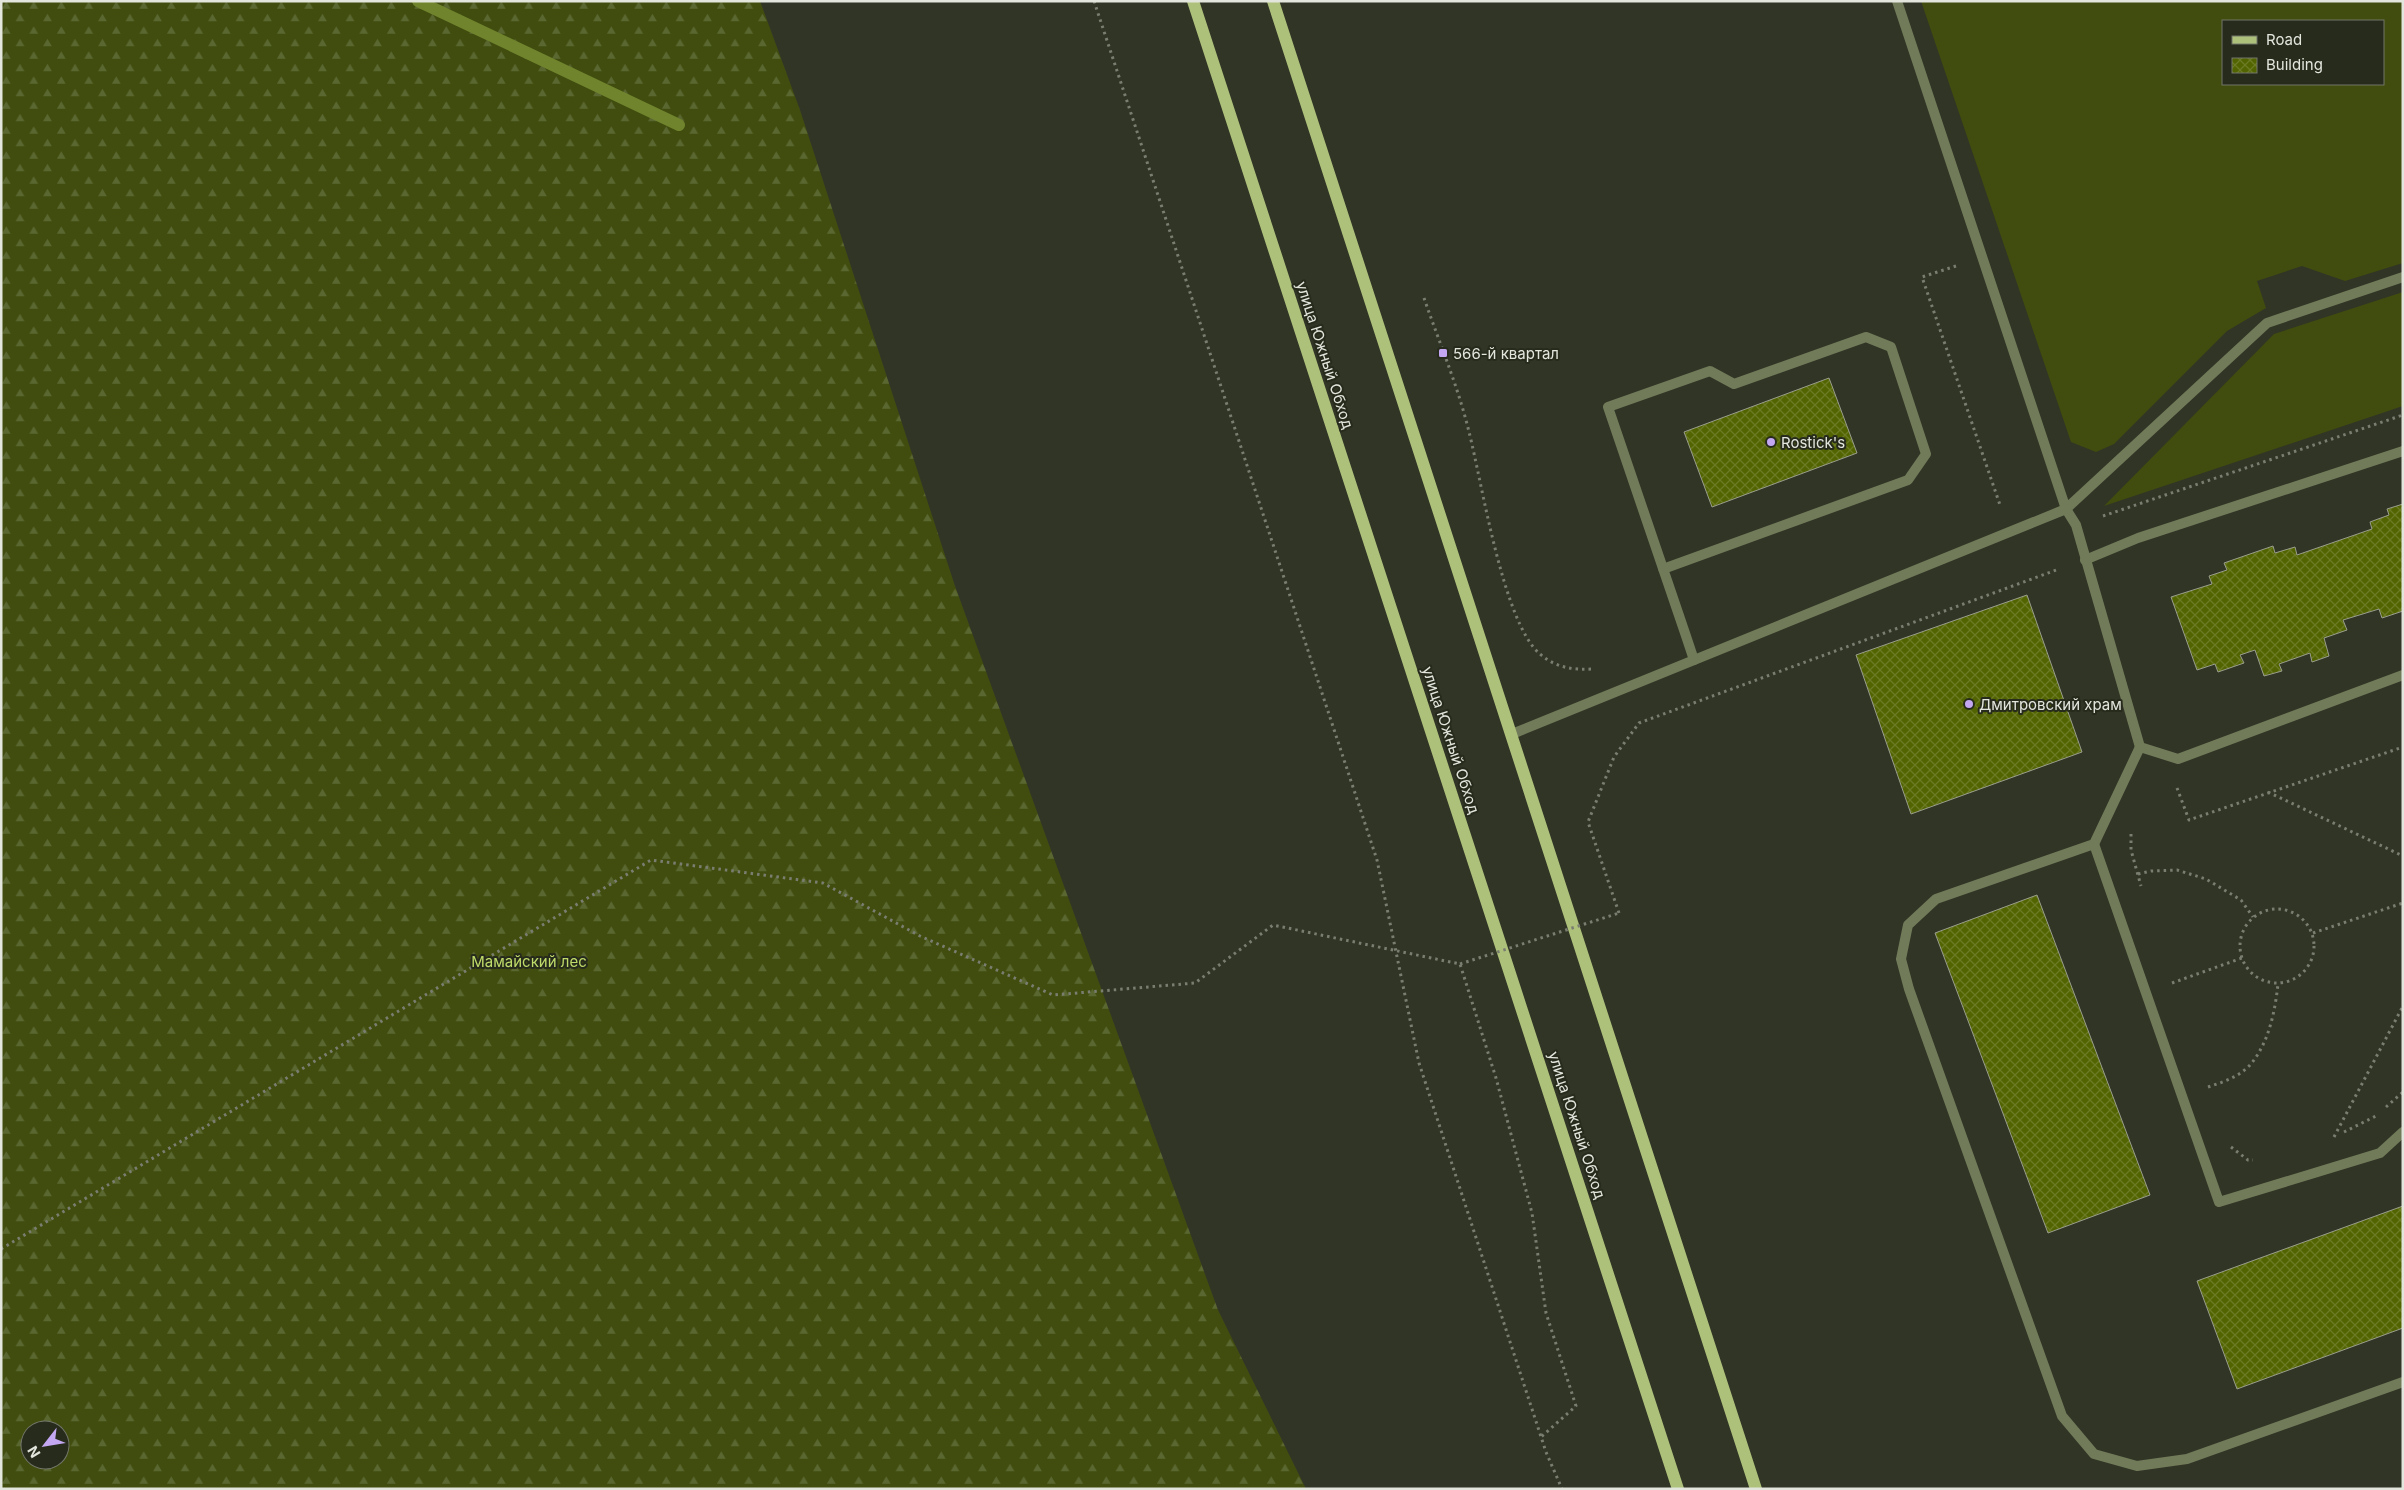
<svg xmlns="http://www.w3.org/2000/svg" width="2404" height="1490" font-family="Inter,sans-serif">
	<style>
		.grass { fill: #404d0e; fill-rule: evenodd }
		.forest { fill: url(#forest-firs); fill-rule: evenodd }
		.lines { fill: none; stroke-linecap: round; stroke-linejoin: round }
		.stream { stroke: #70842e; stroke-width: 12 }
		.building { fill: url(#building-cross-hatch); stroke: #989e8c }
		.path { stroke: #7a7e71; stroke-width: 3; stroke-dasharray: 2.5 4; stroke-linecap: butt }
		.lane { stroke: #717b59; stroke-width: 10 }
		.primary { stroke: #aec17a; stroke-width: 12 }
		.path-bridge { stroke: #7a7e71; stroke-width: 3; stroke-dasharray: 2.5 4; stroke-linecap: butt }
		.poi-dot { fill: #c3a7f2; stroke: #272b1c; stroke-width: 2 }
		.labels { text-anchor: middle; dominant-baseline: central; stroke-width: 4; stroke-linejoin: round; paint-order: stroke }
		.poi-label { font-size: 15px; fill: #e3e6dd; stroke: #272b1c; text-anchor: start }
		.street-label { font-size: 15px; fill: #e3e6dd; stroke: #272b1c }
		.park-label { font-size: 15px; fill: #bfdb69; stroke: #272b1c }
	</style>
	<defs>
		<pattern id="forest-firs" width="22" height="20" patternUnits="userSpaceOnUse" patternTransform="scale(1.25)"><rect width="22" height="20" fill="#404d0e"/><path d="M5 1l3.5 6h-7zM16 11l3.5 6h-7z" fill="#5b6731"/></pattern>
		<pattern id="building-cross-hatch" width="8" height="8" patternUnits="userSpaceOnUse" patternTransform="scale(1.25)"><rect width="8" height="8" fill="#526400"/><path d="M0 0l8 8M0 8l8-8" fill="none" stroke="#6b7a25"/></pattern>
	</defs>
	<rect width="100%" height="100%" fill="#313526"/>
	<!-- grass -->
	<g class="grass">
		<path d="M1921 1H2403V263L2345 281 2302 266 2257 281 2266 308 2227 331 2114 444 2096 452 2071 442ZM2223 21H2383V84H2223Z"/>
		<path d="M2403 292V406L2104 506 2274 334Z"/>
	</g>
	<!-- forest -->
	<path class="forest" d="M1 1H760L800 110 955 586 1218 1310 1306 1489H1ZM30 1430H60V1460H30Z"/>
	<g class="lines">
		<!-- stream -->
		<path class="stream" d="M418 1 679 125"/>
	</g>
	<!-- building -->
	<g class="building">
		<path d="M1829 378 1857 453 1712 507 1684 432Z"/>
		<path d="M2403 504V611L2382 618 2379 609 2343 620 2347 630 2324 638 2329 656 2312 662 2310 653 2279 664 2282 671 2264 676 2255 650 2240 655 2244 663 2218 672 2215 664 2197 670 2171 597 2212 584 2209 576 2227 570 2224 563 2273 546 2275 553 2295 547 2297 555 2372 529 2370 522 2389 515 2387 509Z"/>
		<path d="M2027 595 2082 752 1911 814 1856 655Z"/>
		<path d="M2037 895 2150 1195 2048 1233 1935 933Z"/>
		<path d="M2403 1206V1328L2237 1389 2197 1281Z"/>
	</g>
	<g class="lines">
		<!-- path -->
		<g class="path">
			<path d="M1094 1 1377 860 1419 1063 1546 1452 1562 1489"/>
			<path d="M1956 266 1922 277 2000 505"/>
			<path d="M1424 298C1439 342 1458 386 1469 432 1482 482 1503 623 1540 654 1556 668 1573 670 1593 669"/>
			<path d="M2103 516 2403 415"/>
			<path d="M2177 788 2189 820 2403 747"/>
			<path d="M2268 792 2403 856"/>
			<path d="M2131 834V850L2141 886"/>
			<path d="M2138 874 2151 871 2177 870 2206 879 2241 900 2253 917"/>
			<circle cx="2277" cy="946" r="37"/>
			<path d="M1619 913 1588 822 1614 757 1639 723 2059 569"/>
			<path d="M2313 933 2403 903"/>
			<path d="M2172 983 2242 958"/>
			<path d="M2208 1087C2223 1082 2239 1077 2250 1065 2269 1043 2275 1011 2278 984"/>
			<path d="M2386 1107 2403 1092"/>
			<path d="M2344 1132 2376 1116"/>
			<path d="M2334 1137 2403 1006"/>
			<path d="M2231 1147 2248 1160H2253"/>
			<path d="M1 1249 651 860 823 883 920 936 1053 995 1195 983 1273 925 1460 964 1496 1078 1532 1213 1546 1313 1576 1406 1541 1437"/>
		</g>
		<!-- lane -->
		<g class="lane">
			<path d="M1897 1 2066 509 2267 323 2403 277"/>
			<path d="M2085 560 2138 538 2403 451"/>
			<path d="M1663 569 1908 480 1926 454 1891 347 1866 337 1734 384 1710 371 1608 407 1686 636 1694 660"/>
			<path d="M1512 734 2066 509 2076 525 2140 747 2178 759 2403 675"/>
			<path d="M2140 747 2094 844 1936 899 1908 925 1901 959 1909 989 2062 1416 2094 1454 2137 1466 2187 1459 2403 1382"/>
			<path d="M2094 844 2219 1202 2380 1153 2403 1132"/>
		</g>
		<!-- primary -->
		<g class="primary">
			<path d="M1193 1 1678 1489"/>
			<path d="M1273 1 1756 1489"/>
		</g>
		<!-- path-bridge -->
		<path class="path-bridge" d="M1460 964 1619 913"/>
	</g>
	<!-- markers -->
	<g class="poi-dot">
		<rect x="1438" y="348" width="10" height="10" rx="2.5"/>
		<circle cx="1771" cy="442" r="5"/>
		<circle cx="1969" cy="704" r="5"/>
	</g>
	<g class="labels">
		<!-- poi labels -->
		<g class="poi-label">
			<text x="1453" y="353">566-й квартал</text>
			<text x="1781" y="442">Rostick's</text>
			<text x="1979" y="704">Дмитровский храм</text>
		</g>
		<!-- street labels -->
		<g class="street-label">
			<text transform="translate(1325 355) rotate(72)">улица Южный Обход</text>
			<text transform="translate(1451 740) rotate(72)">улица Южный Обход</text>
			<text transform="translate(1577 1125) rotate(72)">улица Южный Обход</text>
		</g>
		<!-- park labels -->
		<g class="park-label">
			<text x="529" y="961">Мамайский лес</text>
		</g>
	</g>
	<!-- border -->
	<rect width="2404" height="1490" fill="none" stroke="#e3e6dd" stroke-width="5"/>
	<!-- legend -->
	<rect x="2222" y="20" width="162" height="65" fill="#272b1c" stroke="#727669"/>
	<rect x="2232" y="36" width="25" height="8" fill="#aec17a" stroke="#727669"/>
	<text x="2266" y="45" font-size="15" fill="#e3e6dd">Road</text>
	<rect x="2232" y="58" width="25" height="15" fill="url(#building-cross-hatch)" stroke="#727669"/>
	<text x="2266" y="70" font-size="15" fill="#e3e6dd">Building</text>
	<!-- north arrow -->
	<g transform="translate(45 1445) rotate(239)"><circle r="24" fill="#272b1c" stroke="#727669"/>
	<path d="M0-4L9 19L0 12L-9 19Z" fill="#c3a7f2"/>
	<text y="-8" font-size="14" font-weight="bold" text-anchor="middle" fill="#e3e6dd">N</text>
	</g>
</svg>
